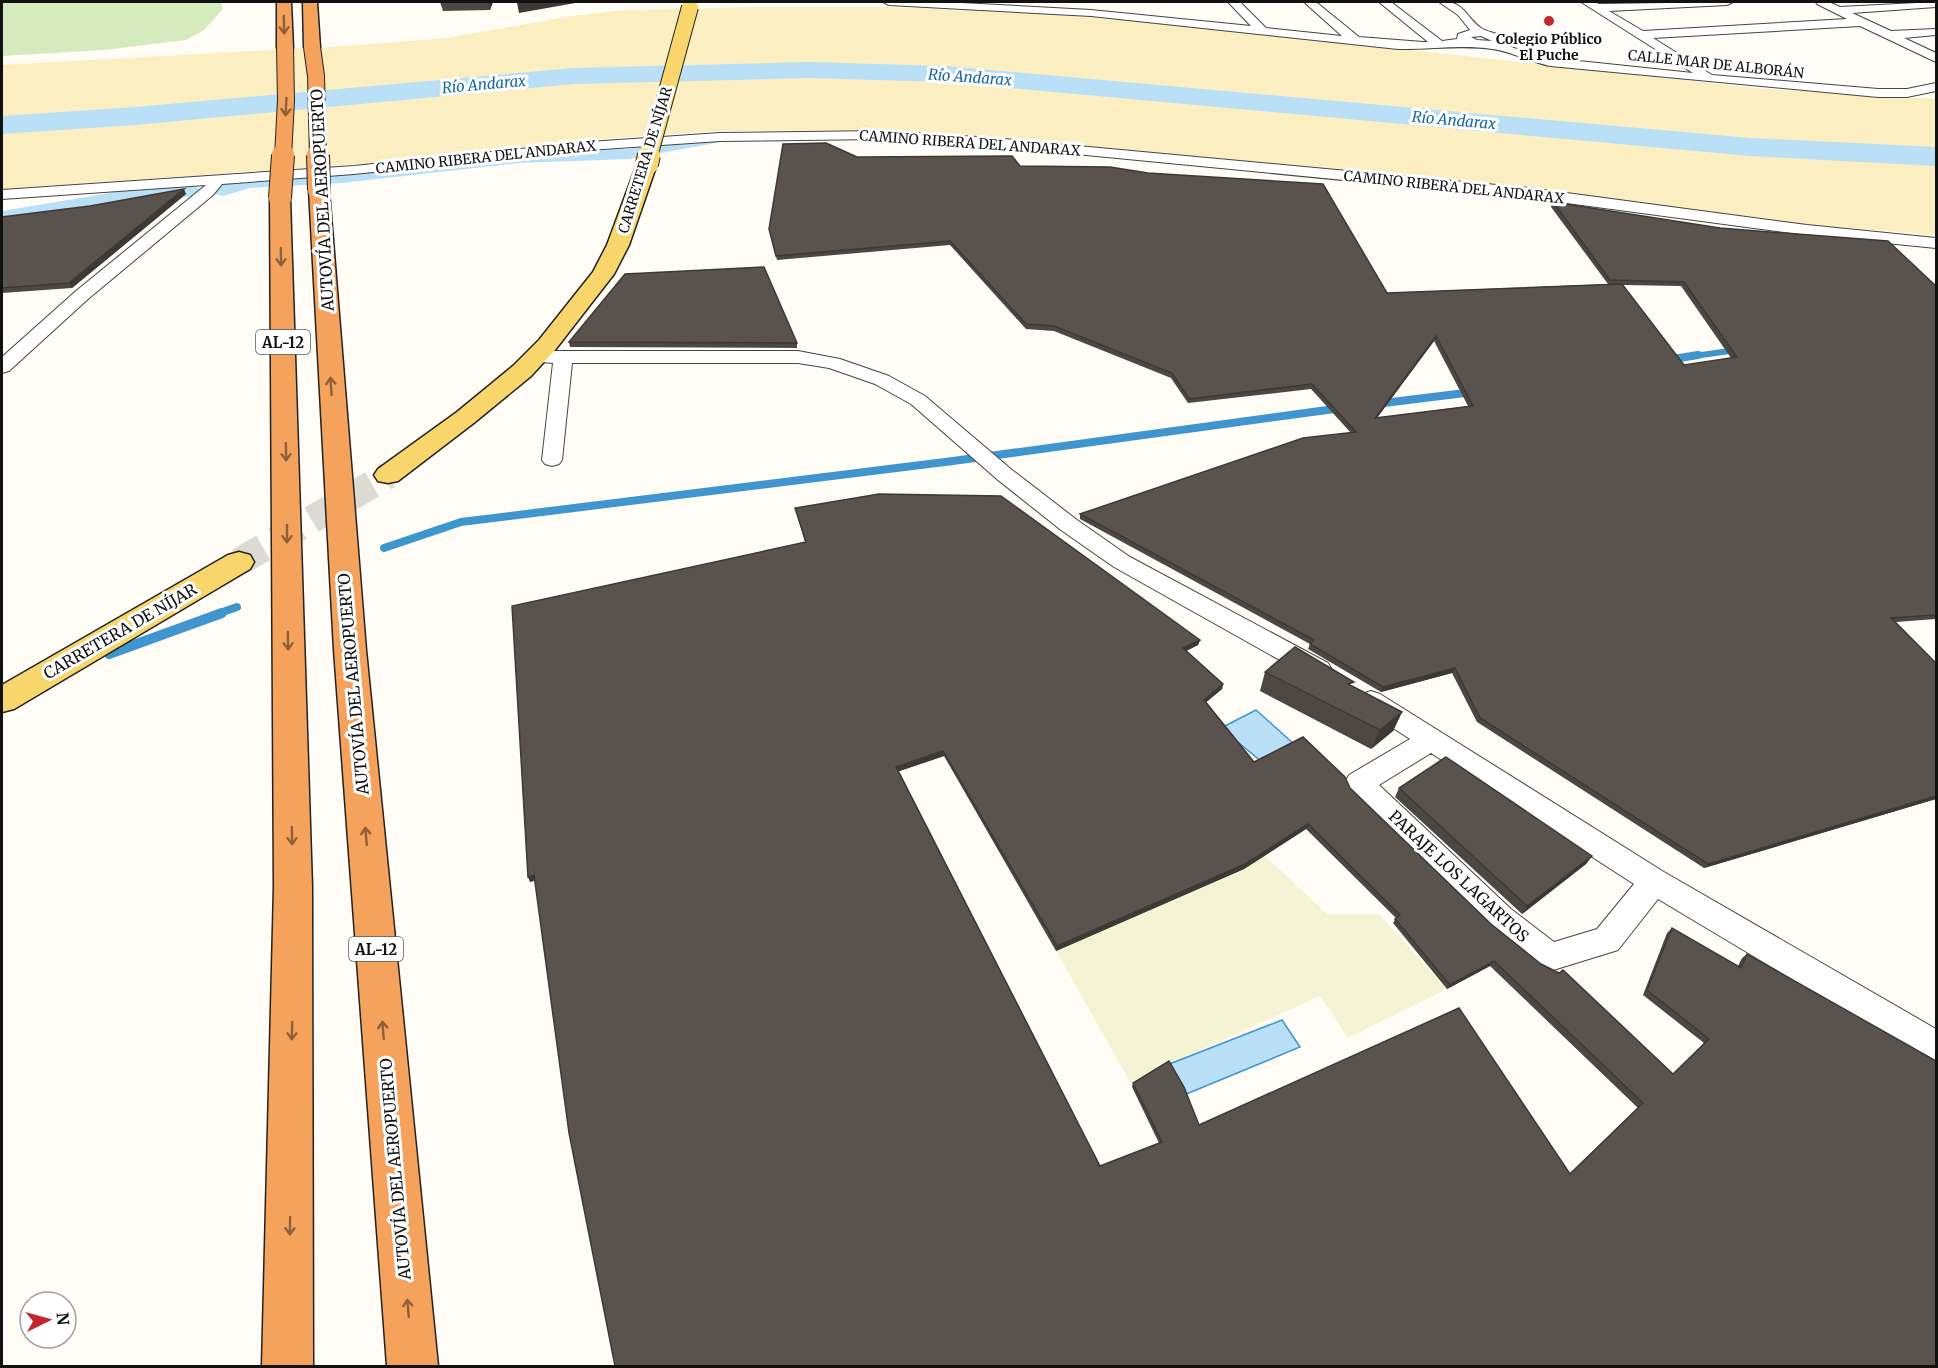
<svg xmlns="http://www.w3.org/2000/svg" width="1938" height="1368" font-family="Merriweather,serif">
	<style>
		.farmland { fill: #f6f3d4 }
		.green { fill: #d5ebbd }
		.sand { fill: #fbeec1 }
		.water { fill: #b9e0f7; stroke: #3f96cf; stroke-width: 1.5 }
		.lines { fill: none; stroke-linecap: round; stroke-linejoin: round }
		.stream-far2 { stroke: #3f96cf; stroke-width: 6 }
		.stream-far1 { stroke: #3f96cf; stroke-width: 8 }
		.stream { stroke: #3f96cf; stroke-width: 10 }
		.canal { fill: #b9e0f7; fill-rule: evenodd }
		.river { fill: #b9e0f7; fill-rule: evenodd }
		.primary-tunnel { stroke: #dbdad3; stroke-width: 28; stroke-dasharray: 28 14; stroke-linecap: butt }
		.street-casing { stroke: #444; stroke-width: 2 }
		.primary-casing { stroke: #222; stroke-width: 3 }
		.highway-casing { stroke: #222; stroke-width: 3 }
		.street { fill: #fff; fill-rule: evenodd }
		.primary { fill: #f9d66b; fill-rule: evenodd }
		.highway { fill: #f5a25d; fill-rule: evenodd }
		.primary-bridge-far1-casing { stroke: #222; stroke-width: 18; stroke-linecap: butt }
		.primary-bridge-casing { stroke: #222; stroke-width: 24; stroke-linecap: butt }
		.highway-bridge-far1-casing { stroke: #222; stroke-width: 18; stroke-linecap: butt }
		.highway-bridge-casing { stroke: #222; stroke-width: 24; stroke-linecap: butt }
		.primary-bridge-far1 { stroke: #f9d66b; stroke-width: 16 }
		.primary-bridge { stroke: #f9d66b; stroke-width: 22 }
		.highway-bridge-far1 { stroke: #f5a25d; stroke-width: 16 }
		.highway-bridge { stroke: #f5a25d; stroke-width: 22 }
		.wall { fill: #4d4742; fill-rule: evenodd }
		.shaded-wall { fill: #3f3936 }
		.building { fill: #5a524d; stroke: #3f3936; stroke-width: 1.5; fill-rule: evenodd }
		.oneway { stroke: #8e613b }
		.poi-dot { fill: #c4262e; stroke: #fff; stroke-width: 2 }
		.labels { text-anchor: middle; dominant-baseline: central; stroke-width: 6; stroke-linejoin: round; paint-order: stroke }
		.far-poi-label { font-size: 14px; font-weight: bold; fill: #111; stroke: #fff }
		.far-street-label { font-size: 14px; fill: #111; stroke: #fff }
		.far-water-label { font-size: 15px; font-style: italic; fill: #1768a6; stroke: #fff }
		.shield { fill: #fff; stroke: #585858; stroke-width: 1.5 }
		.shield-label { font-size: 15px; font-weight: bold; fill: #111 }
		.street-label { font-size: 16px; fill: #111; stroke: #fff }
	</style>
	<rect width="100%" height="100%" fill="#fffdf5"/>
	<!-- farmland -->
	<path class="farmland" d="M1264 855 1327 914H1379L1447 989 1348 1038 1320 996 1130 1082 1056 951Z"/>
	<!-- green -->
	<path class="green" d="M2 2H221L223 9 204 30 186 40 104 50 2 56Z"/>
	<!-- sand -->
	<path class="sand" d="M755 7H891L1061 14 1191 26 1756 88 1936 99V235L1811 225 1527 188 996 137 874 130 714 131 578 141 388 162 2 189V65L360 45 446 38 572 16 626 10Z"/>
	<!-- water -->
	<g class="water">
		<path d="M1256 710 1295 745 1262 762 1221 728Z"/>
		<path d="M1282 1020 1300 1047 1184 1095 1167 1065Z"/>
	</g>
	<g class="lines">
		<!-- stream-far2 -->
		<path class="stream-far2" d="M1688 357 1736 350"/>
		<!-- stream-far1 -->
		<g class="stream-far1">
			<path d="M1667 360 1698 355"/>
			<path d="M1376 404 1473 392"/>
			<path d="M384 548 461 522 953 461 1342 408"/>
			<path d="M217 614 237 607"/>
		</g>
		<!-- stream -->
		<path class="stream" d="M109 654 222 613"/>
		<!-- canal -->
		<g class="canal">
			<path d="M720 132 726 133 729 137 726 141 629 159 518 163 342 183 250 188 223 196 216 194 214 190 216 186 248 176 342 171 518 153 629 149Z"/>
			<path d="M192 186 199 188 201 192 199 196 134 201 2 223V211L134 189Z"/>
		</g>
		<!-- river -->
		<path class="river" d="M808 62 946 66 1750 138 1936 147V166L1750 156 946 82 808 78 574 84 135 125 2 134V116L135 107 574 68Z"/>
		<!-- primary-tunnel -->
		<path class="primary-tunnel" d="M239 562 388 475"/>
		<defs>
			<g id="street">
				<path d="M883 2H943L1091 10 1251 26 1228 2H1240L1266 28 1342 36 1304 2H1316L1359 37 1423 42H1428L1379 2H1391L1442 41 1457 39 1458 34 1470 30 1458 15 1439 2C1465 0 1465 17 1481 28 1487 32 1497 33 1503 37L1505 40 1503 44 1536 56 1550 58 1693 73 1581 2H1594L1599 4 1733 2 1727 5 1609 11 1643 31 1847 19 1817 4 1816 2H1829L1840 7 1936 2V7L1852 13 1891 31 1936 29V35L1904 38 1936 53V62L1860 26 1653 38 1712 75 1878 89H1907L1936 83V91L1907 97H1878L1550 66C1530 62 1510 51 1492 49 1461 44 1430 50 1398 49L1091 16 889 5ZM1481 36 1492 41 1477 40 1471 37Z"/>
				<path d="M882 131 993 138 1529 188 1807 225 1936 238V248L1807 235 1529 198 993 146 882 139 720 141 589 150 354 174 222 184 213 195 88 299 9 371 2 373V357L76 291 206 185 2 199V190L354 166 589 142 720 133Z"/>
				<path d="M536 351H798L840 359 889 376 925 396 1012 470 1077 520 1130 557 1328 663 1332 670 1328 677 1319 679 1310 677 1114 567 1061 530 998 480 911 404 875 384 829 368 798 363H572L562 460 559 464 552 466 545 464 542 460 553 363 529 361 527 357 529 353Z"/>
				<path d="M1371 691 1380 694 1664 872 1936 1029V1063L1924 1058 1658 899 1618 950 1550 971 1539 967 1489 927 1349 791 1345 783 1349 775 1410 739 1362 708 1358 701 1362 694ZM1431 753 1634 884 1597 929 1554 942 1511 909 1379 785Z"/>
			</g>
			<g id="primary">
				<path d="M647 158 654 160 657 164 629 245 614 274 555 350 531 376 475 422 398 481 388 483 378 481 374 475 378 469 457 412 513 366 539 340 593 272 607 245 637 164 640 160Z"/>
				<path d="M239 552 250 555 254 562 250 569 14 709 2 712V685L228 555Z"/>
			</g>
			<g id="highway">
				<path d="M277 2H291L293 48 285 53 277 48Z"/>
				<path d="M303 2H317L320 47 312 52 304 47Z"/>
				<path d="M319 184 326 186 329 190 366 650 438 1366H387L334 650 309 190 312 186Z"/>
				<path d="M280 192 287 194 290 198 312 887 313 1366H262L274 887 270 198 273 194Z"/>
			</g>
		</defs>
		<!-- street casing -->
		<use href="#street" class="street-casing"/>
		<!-- primary casing -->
		<use href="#primary" class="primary-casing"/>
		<!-- highway casing -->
		<use href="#highway" class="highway-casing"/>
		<!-- street -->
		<use href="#street" class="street"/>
		<!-- primary -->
		<use href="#primary" class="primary"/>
		<!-- highway -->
		<use href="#highway" class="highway"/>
		<defs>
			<path id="primary-bridge-far1" d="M649 157 690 7"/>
			<path id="primary-bridge" d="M647 164 649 155"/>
			<g id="highway-bridge-far1">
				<path d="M312 47 316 76 318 157"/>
				<path d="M283 157 286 100 285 48"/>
			</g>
			<g id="highway-bridge">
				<path d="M318 155 319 190"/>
				<path d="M280 198 283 155"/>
			</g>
		</defs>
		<!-- primary-bridge-far1 casing -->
		<use href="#primary-bridge-far1" class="primary-bridge-far1-casing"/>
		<!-- primary-bridge casing -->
		<use href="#primary-bridge" class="primary-bridge-casing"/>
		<!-- highway-bridge-far1 casing -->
		<use href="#highway-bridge-far1" class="highway-bridge-far1-casing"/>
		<!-- highway-bridge casing -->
		<use href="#highway-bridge" class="highway-bridge-casing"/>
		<!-- primary-bridge-far1 -->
		<use href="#primary-bridge-far1" class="primary-bridge-far1"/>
		<!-- primary-bridge -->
		<use href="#primary-bridge" class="primary-bridge"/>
		<!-- highway-bridge-far1 -->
		<use href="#highway-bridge-far1" class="highway-bridge-far1"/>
		<!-- highway-bridge -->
		<use href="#highway-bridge" class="highway-bridge"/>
	</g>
	<!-- wall -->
	<g class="wall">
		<path d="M440 2H493L490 10 443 11Z"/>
		<path d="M857 157 1020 166 1387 293 1608 284 1551 207 1553 202 1936 286V619L1896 622 1936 663V799L1704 868 1477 722 1452 673 1381 692 1308 649 1310 644 1080 519V514L1351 433 1311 389 1188 403 1171 378 1054 331 1026 329 950 245 777 260 769 229ZM1623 285 1681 286 1731 358 1684 365ZM1434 341 1468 406 1377 418Z"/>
		<path d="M186 194 72 288 2 293V217Z"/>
		<path d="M569 342 797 343V348L570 347Z"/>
		<path d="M795 508 1200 640 1198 645 1186 651 1223 684 1222 689 1206 702 1254 762 1350 788 1491 924 1673 1074 1704 1043 1643 995 1667 933 1672 928 1738 966 1742 958 1747 954 1936 1366H615L535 880 530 882 805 542ZM944 756 1056 951 1244 869 1306 829 1396 918 1393 923 1447 989 1490 966 1638 1108 1569 1174 1199 1125 1133 1083 1132 1087 1159 1143 1100 1166 899 771Z"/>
		<path d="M1265 672 1352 686 1402 712 1393 731 1371 749 1260 691Z"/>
		<path d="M1399 788 1592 856 1586 864 1522 914 1395 797Z"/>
	</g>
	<!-- shaded-wall -->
	<g class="shaded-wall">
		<path d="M488 2H493L490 10Z"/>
		<path d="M527 2H581L519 13 517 3Z"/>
		<path d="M184 189 186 194 72 288 69 283Z"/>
		<path d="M1436 336 1434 341 1373 423 1375 418Z"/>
		<path d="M1200 640 1198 645 1182 653 1183 648Z"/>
		<path d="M1455 668 1452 673 1381 692 1383 687Z"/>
		<path d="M1223 684 1222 689 1203 705 1204 700Z"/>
		<path d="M1402 712 1393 731 1371 749 1380 730Z"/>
		<path d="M943 751 944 756 897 772 896 767Z"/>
		<path d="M1936 796V799L1704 868 1708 864Z"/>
		<path d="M1308 824 1306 829 1244 869 1056 951 1057 946Z"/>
		<path d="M1592 856 1586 864 1522 914 1527 906Z"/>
		<path d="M534 875 537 880 530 882 528 877Z"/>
		<path d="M1494 961 1490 966 1447 989 1450 985Z"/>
	</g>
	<!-- building -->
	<g class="building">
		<path d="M826 143 857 157 1012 156 1020 166 1110 167 1148 173 1323 184 1387 293 1622 284 1684 365 1737 357 1684 282 1610 280 1553 202 1720 228 1888 241 1936 286V615L1891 618 1936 663V796L1708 864 1480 718 1455 668 1383 687 1310 644 1314 640 1080 514 1303 438 1356 432 1312 384 1189 399 1172 373 1054 326 1026 324 950 241 776 256 769 229 783 144ZM1436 336 1473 406 1375 418Z"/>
		<path d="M184 189 69 283 2 288V217L90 206Z"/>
		<path d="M764 267 797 343 569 342 625 274Z"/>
		<path d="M879 494 1001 496 1200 640 1183 648 1223 684 1204 700 1254 762 1303 737 1345 777 1350 788 1491 924 1541 964 1559 973 1563 970 1673 1074 1709 1039 1647 990 1672 928 1741 968 1747 954 1936 1061V1366H615L569 1133 534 875 528 877 512 606 806 542 795 508ZM943 751 1057 946 1245 864 1308 824 1400 915 1395 919 1450 985 1494 961 1643 1103 1570 1174 1459 1008 1199 1125 1184 1087 1169 1061 1133 1083 1162 1142 1100 1166 896 767Z"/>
		<path d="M1295 647 1354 682 1348 684 1402 712 1380 730 1265 672Z"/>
		<path d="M1446 757 1592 856 1527 906 1399 788Z"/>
	</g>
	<!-- one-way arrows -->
	<defs><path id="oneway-shaft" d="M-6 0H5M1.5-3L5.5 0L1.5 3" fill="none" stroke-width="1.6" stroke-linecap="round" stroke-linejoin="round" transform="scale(1.5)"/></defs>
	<g class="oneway">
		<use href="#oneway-shaft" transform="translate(284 25) rotate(89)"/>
		<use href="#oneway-shaft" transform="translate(286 107) rotate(93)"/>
		<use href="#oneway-shaft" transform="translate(281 257) rotate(89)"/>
		<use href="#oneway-shaft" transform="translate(331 386) rotate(-94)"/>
		<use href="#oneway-shaft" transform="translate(286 452) rotate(89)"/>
		<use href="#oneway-shaft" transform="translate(287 534) rotate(90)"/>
		<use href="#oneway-shaft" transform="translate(288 641) rotate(89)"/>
		<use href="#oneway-shaft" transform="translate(292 836) rotate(89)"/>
		<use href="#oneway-shaft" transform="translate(366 836) rotate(-95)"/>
		<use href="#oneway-shaft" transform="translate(383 1030) rotate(-95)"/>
		<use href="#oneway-shaft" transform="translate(292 1031) rotate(91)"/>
		<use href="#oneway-shaft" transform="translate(290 1226) rotate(91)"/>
		<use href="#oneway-shaft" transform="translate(408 1308) rotate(-95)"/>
	</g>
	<!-- markers -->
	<circle class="poi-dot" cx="1549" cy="21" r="6"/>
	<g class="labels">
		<!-- far-poi labels -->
		<g class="far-poi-label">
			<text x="1549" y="39">Colegio Público<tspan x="1549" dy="16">El Puche</tspan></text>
		</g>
		<!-- far-street labels -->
		<g class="far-street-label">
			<text transform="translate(1716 64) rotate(6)">CALLE MAR DE ALBORÁN</text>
			<text transform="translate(970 143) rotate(4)">CAMINO RIBERA DEL ANDARAX</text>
			<text transform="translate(486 157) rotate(-6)">CAMINO RIBERA DEL ANDARAX</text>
			<text transform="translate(645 160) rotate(-73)">CARRETERA DE NÍJAR</text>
			<text transform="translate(1454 187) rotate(6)">CAMINO RIBERA DEL ANDARAX</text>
		</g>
		<!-- far-water labels -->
		<g class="far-water-label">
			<text transform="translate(970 77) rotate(4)">Río Andarax</text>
			<text transform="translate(484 84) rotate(-5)">Río Andarax</text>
			<text transform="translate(1454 120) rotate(5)">Río Andarax</text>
		</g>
		<!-- shield labels -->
		<g class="shield">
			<rect x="256" y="330" width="54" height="24" rx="4.5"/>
			<rect x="349" y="937" width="54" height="24" rx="4.5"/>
		</g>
		<g class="shield-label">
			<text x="283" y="342">AL-12</text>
			<text x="376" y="949">AL-12</text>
		</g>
		<!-- street labels -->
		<g class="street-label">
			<text transform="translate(322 200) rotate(-93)">AUTOVÍA DEL AEROPUERTO</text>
			<text transform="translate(120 631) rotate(-30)">CARRETERA DE NÍJAR</text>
			<text transform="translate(353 684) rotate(-95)">AUTOVÍA DEL AEROPUERTO</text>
			<text transform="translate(1459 876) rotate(43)">PARAJE LOS LAGARTOS</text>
			<text transform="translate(395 1169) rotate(-95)">AUTOVÍA DEL AEROPUERTO</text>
		</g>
	</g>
	<!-- border -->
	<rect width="1938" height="1368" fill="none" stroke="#111111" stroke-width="6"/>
	<!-- north arrow -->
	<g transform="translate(48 1320) rotate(85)"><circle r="28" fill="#ffffff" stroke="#a0a0a0" stroke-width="1.5"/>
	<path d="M0-4.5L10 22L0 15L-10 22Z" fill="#c4262e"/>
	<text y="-9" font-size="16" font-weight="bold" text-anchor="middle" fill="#111111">N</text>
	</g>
</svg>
